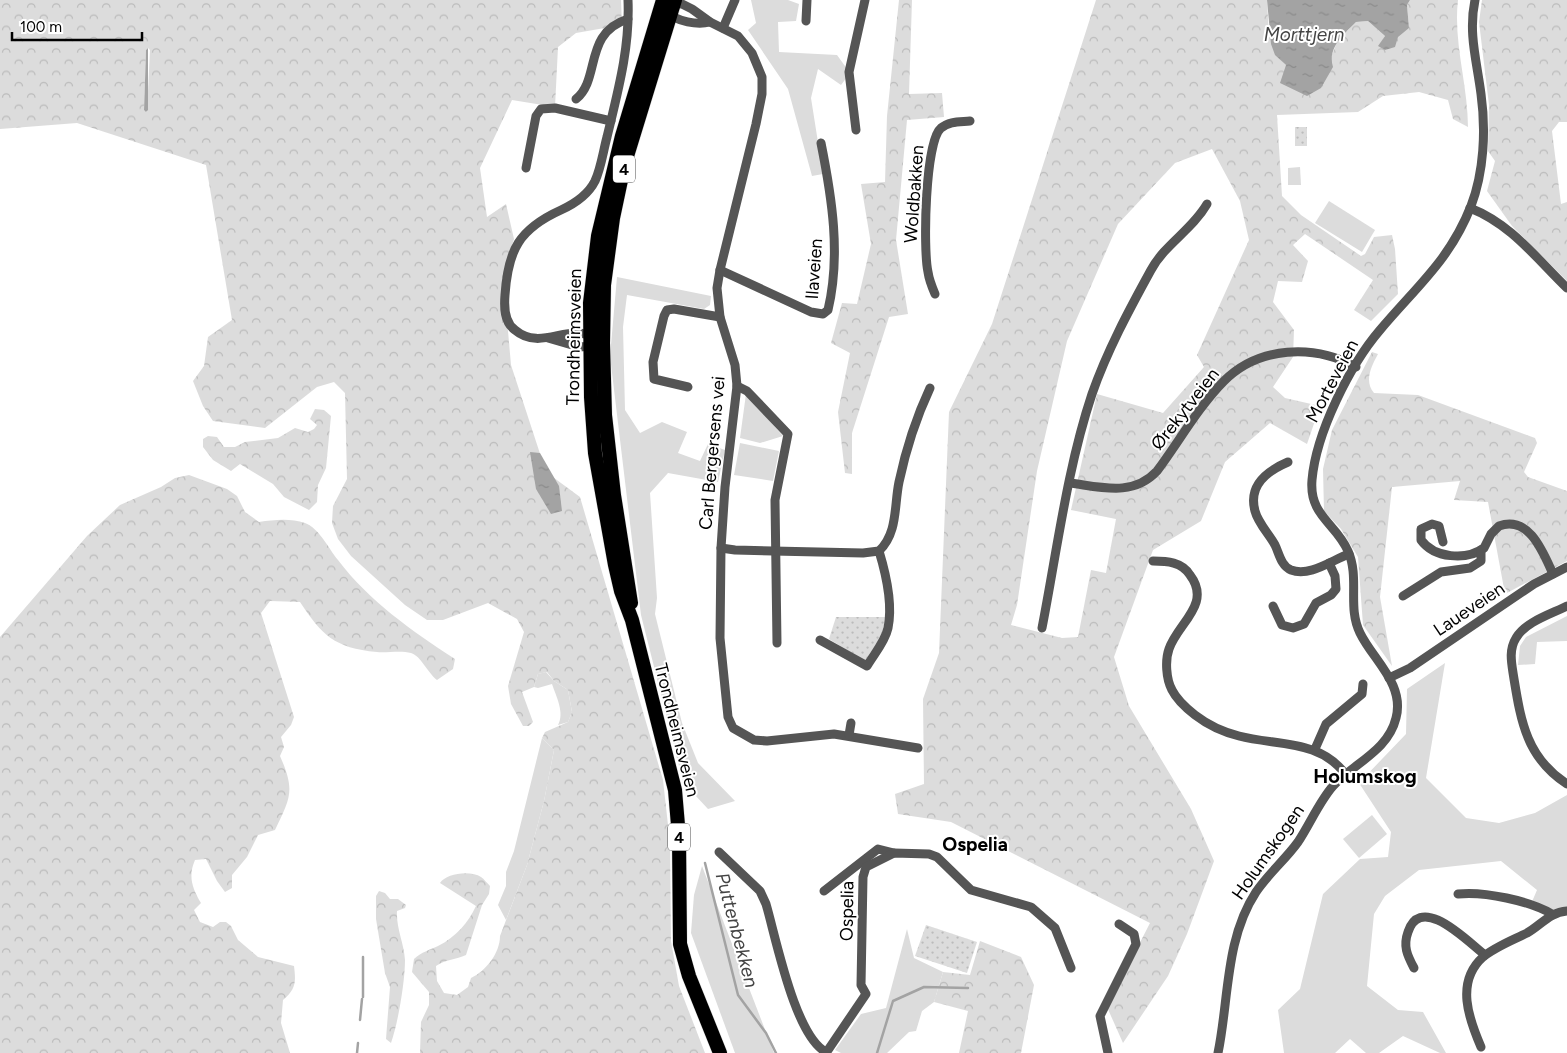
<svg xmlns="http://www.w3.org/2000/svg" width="1567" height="1053" font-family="Figtree,sans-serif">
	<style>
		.green { fill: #dcdcdc }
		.forest { fill: url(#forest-crowns); fill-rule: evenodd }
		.park { fill: url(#park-dots) }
		.water { fill: url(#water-ripples) }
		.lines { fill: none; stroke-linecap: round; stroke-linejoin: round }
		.stream { stroke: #a3a3a3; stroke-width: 2.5 }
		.trunk-casing { stroke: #dbdbdb; stroke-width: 15 }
		.minor { stroke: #555; stroke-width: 9 }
		.trunk { stroke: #000; stroke-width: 14 }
		.labels { text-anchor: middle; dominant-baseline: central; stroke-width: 4; stroke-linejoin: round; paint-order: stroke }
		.shield { fill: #fff; stroke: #4c4c4c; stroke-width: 1 }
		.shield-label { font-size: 16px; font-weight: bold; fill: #000 }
		.street-label { font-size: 18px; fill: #000; stroke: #fff }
		.water-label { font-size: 19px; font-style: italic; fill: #444; stroke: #fff }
		.neighbourhood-label { font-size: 19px; font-weight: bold; fill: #000; stroke: #fff }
		.quarter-label { font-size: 20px; font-weight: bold; fill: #000; stroke: #fff }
	</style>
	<defs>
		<pattern id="forest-crowns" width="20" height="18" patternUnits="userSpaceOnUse" patternTransform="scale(1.25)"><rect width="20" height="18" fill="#dcdcdc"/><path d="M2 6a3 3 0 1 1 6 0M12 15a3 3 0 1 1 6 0" fill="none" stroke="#bbb"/></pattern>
		<pattern id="park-dots" width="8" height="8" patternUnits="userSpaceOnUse" patternTransform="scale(1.25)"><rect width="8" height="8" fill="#dcdcdc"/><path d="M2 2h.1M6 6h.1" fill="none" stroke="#bbb" stroke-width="1.8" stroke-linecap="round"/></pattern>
		<pattern id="water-ripples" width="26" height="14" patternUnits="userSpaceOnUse" patternTransform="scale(1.25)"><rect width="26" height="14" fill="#a3a3a3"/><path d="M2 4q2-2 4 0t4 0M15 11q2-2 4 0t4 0" fill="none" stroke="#8b8b8b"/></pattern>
	</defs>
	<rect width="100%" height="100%" fill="#fff"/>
	<!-- green -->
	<g class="green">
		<path d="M751 0H788L799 4 796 21 778 22 779 52 837 55 850 73 841 85 818 69 811 98 823 174 812 176 788 89 748 30 756 23Z"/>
		<path d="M1300 167 1301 185H1288V168Z"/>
		<path d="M1329 201 1375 230 1362 252 1315 223Z"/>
		<path d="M617 277 711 296 710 305 704 309 627 295 623 327 625 410 640 433 662 422 687 432 678 453 700 461 708 444 725 450 718 482 668 473 650 493 657 598 655 614 682 723 698 763 735 801 708 809 683 782 641 615 610 356Z"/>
		<path d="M746 394 783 436 760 443 740 438Z"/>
		<path d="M740 443 779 451 773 481 734 475Z"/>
		<path d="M1567 616V641L1537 642 1535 664 1518 665 1520 646 1526 637Z"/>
		<path d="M1445 663 1426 778 1466 818 1499 823 1535 813 1567 795V909L1557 911 1531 904 1537 890 1501 861 1419 870 1385 896 1374 914 1367 986 1398 1010 1423 1012 1446 1053H1440L1403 1036 1379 1053H1366L1350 1039 1335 1053H1284L1278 1010 1300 989 1323 894 1360 859 1388 857 1391 832 1359 783 1406 734 1407 689Z"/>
		<path d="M546 672 554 681 568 690 572 712 568 722 558 725C565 713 556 696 552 684L538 688 534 687 538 674Z"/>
		<path d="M542 738 554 750 544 801 527 865 506 920 498 905 506 886V872L514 851Z"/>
		<path d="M1372 815 1387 834 1359 858 1343 839Z"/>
		<path d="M702 866 774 1053H735L691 933 694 895Z"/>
		<path d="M907 929 914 958 943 972 934 1002 922 1011 916 1031 909 1032 887 1053H841L835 1050 861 1014 886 1008Z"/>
	</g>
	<!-- forest -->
	<g class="forest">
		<path d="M0 0H621L622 25 576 33 558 47 555 107 512 100 480 168 487 217 506 204 514 239 510 252 505 297 511 365 546 472 580 497 663 780 670 843 671 941 679 986 705 1053H420L421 1022 429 1005V992L412 972 414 959C422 952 429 950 438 946 456 937 468 923 476 906L440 883C446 873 471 870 481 877 484 879 487 883 490 886L489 894 482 905 466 955C456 960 446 959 436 966L437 981 444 993 457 995 468 987 471 978C486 971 500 953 500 936L527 865 544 801 554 750 542 738 545 732 568 722 572 712 568 690 554 681 547 672 538 674 534 687 522 692 533 722 529 726H523L511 704 508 686 524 632 517 619 488 603 443 620H427L405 605 351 556 338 539 332 523 333 506 347 479 345 393 334 382 317 387 265 428 213 421 203 406 193 381 204 366 208 337 232 320 206 165 77 123 0 129ZM148 48 150 50 147 112 144 110 146 50Z"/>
		<path d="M899 0H912L909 94 942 93 944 117 907 120 896 240 908 314 889 317 852 433V474L845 473 838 412 850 353 831 343 842 303 857 304 871 244 861 184 885 182 887 116Z"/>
		<path d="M1096 0H1267C1269 25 1266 47 1286 65L1330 59 1338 40 1356 22 1368 21 1385 36 1379 46 1409 28 1407 5 1410 0H1458C1453 42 1468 85 1468 127L1453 119 1448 100 1419 92 1383 96 1358 112 1277 115 1282 196 1301 215 1361 256 1365 254 1374 237 1392 235 1395 249 1398 294 1371 321 1354 310 1373 280 1305 234 1293 245 1308 261 1302 282 1278 281 1273 302 1294 330 1293 357 1273 387 1285 398 1320 406 1307 444 1270 423 1225 462 1201 521 1153 550 1114 657 1129 706 1191 809 1214 861 1187 934 1168 976 1123 1043 1107 1007 1150 923 951 822 898 814 895 794 924 784 923 699 939 653 949 412 992 324ZM1212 149 1240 201 1249 240 1197 355 1204 367 1163 413 1097 394 1071 510 1116 519 1106 573 1091 570 1078 637 1062 638 1011 625 1017 605 1037 471 1067 341 1118 224 1175 163Z"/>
		<path d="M1482 0H1567V122H1559L1552 131 1561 204 1567 202V281L1512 226 1487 191 1495 161 1488 151 1489 105 1479 22Z"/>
		<path d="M1372 352 1378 354C1371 367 1364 381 1374 393L1418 395 1535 438 1537 443 1524 472 1528 477 1567 491V561L1505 594 1488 502 1454 500 1460 481 1392 487 1380 597 1392 666 1363 625 1358 557 1341 529 1324 511 1323 469 1332 430Z"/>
		<path d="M315 409 324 410 331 416 326 468 318 485 317 502 309 510 284 497 273 484 240 464 231 471 213 460 203 447V439L208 436 217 437 224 447H235L245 442 278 438 295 428 308 432 314 429 317 425 310 419Z"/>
		<path d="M189 475 227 489 237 496 245 512 259 522C274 520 290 518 305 523 320 529 328 548 338 560 369 601 412 631 455 659L453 669 437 680C427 672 421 656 411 653 401 650 387 653 377 652 334 648 322 635 300 602L270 601 261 613 294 717 291 725 281 737 284 747 280 756C295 790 291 797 275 830L258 835 247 857 232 875V888L225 892 217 881 206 859 195 860C188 876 192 888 201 903L194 910 200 922 213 927 220 922H226L231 926 238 940 258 957 294 966C296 982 296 989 283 1000L281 1023 290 1053H0V637L87 536 120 505 161 487 175 478Z"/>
		<path d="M379 891 385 893 390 899H398L406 905 405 908 397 911C396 928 404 943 405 960 405 982 398 1023 391 1043L386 1039 390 987 385 973 376 919V896Z"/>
		<path d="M980 941 1021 957 1034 985 1021 1053H959L968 1011 934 1002 943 972 970 975Z"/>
	</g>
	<!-- park -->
	<g class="park">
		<rect x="1295" y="127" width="12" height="19"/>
		<path d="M836 617H886L881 637 865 661 829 639Z"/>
		<path d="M926 925 977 942 967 973 915 956Z"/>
	</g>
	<!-- water -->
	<g class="water">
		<path d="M1267 0H1410L1407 5 1409 28 1398 37 1395 47 1385 50 1378 46 1385 36 1368 21 1356 22C1344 34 1327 48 1333 67L1321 88 1307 96 1280 83 1286 65 1275 55 1271 44Z"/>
		<path d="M148 48V110L146 112 144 110 146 50Z"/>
		<path d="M530 452 540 453 559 486 562 511 551 514 536 489Z"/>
	</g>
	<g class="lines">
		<!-- stream -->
		<g class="stream">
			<path d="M705 863 738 995 766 1033 776 1053"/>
			<path d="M363 997V957"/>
			<path d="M360 1020 362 999"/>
			<path d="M357 1053 358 1043"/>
			<path d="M877 1053 893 1001 924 987 968 988"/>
		</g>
		<defs>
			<g id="trunk">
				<path d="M663 0 622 136 598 236 590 303 591 397 595 453 615 565 621 591 632 620 675 790 679 837 680 944 689 976 720 1053"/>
				<path d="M631 603 614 495 605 415 603 343 604 285 613 218 624 166 675 0"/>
			</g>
		</defs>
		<!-- trunk casing -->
		<use href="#trunk" class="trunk-casing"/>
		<!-- minor -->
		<g class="minor">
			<path d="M669 3 682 4 692 9 710 22 738 36 752 53 762 77V94L756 124 720 270 717 288 720 317 735 365 737 386 725 487 721 548 720 638 728 717 733 728 754 740 767 741 834 734 918 748"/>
			<path d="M668 12C676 22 698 25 710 22"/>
			<path d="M806 21 807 0"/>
			<path d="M723 28 735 0"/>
			<path d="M576 99C601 79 583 33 628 19"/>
			<path d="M856 130 849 72 865 0"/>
			<path d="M526 168 536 116 541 109 555 108 611 121"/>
			<path d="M1470 208C1511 224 1536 258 1567 288"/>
			<path d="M720 270 811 312 823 314 828 310C841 255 832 198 821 143"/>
			<path d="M935 294C932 287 929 279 928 272 923 250 925 141 941 128 949 121 960 122 970 121"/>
			<path d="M548 338 579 347 593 346"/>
			<path d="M594 338C569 322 541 352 515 330 504 322 504 307 505 295 508 250 519 229 561 210 574 204 588 195 595 181 601 168 603 152 607 137 618 91 630 48 628 0"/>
			<path d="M737 386 747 391 788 434 775 500 777 643"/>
			<path d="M688 387 654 379 653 362 664 316 667 310 674 309 720 317"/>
			<path d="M1288 462C1267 471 1248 485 1255 511 1258 523 1269 534 1275 545 1279 553 1281 566 1291 570 1310 577 1332 560 1349 554"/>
			<path d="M1070 483C1101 487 1133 497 1157 471 1178 443 1199 406 1224 381 1259 346 1314 344 1356 367"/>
			<path d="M1443 542 1439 526 1432 524 1421 529V540C1434 558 1466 561 1484 548L1491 534 1499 526C1529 515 1543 552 1553 574"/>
			<path d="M721 548 735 550 863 553 879 551C898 533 894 506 899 482 906 449 916 418 930 388"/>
			<path d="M1153 561C1167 561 1182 562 1190 575 1212 604 1178 623 1169 649 1165 660 1166 679 1172 690 1177 700 1186 708 1195 715 1208 725 1223 732 1239 736 1277 746 1320 739 1346 775"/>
			<path d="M1403 596 1441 572 1470 568 1481 561V550"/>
			<path d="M1273 606 1282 625 1293 628 1304 624 1316 603 1331 595 1336 589 1335 576 1329 563"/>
			<path d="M1567 606C1551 614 1525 622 1516 638 1508 651 1512 665 1514 679 1521 722 1527 758 1567 784"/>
			<path d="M1042 628C1057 551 1067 469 1092 394 1107 351 1129 310 1151 270 1165 244 1192 230 1207 204"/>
			<path d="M820 640 867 666C874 654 885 642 888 628 893 604 886 574 879 551"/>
			<path d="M1389 678 1410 668 1534 584 1567 567"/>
			<path d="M849 735 851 723"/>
			<path d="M1315 749 1326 724 1362 694 1363 684"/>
			<path d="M719 852 760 891 766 904C776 938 795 1036 826 1052"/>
			<path d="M824 891 878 849 894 853"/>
			<path d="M1458 894C1484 891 1530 901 1552 914"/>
			<path d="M1414 968C1407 955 1403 946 1408 932 1421 892 1469 943 1485 955"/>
			<path d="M1481 1047C1469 1019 1455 982 1483 957 1495 947 1513 940 1527 933 1541 925 1550 912 1567 911"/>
			<path d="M826 1053 866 994 861 985 863 877 866 867 894 853 929 854 937 857 971 890 1031 907 1055 928 1071 968"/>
			<path d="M1108 1053 1100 1016 1136 944 1134 934 1119 924"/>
			<path d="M1218 1053C1229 1000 1225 939 1256 892 1268 874 1285 860 1298 842 1310 824 1319 802 1333 786 1354 763 1388 751 1396 718 1405 684 1373 660 1360 633 1347 607 1360 578 1348 551 1336 523 1309 516 1312 480 1316 433 1350 365 1380 330 1416 287 1450 260 1471 206 1484 172 1486 130 1481 94 1477 62 1468 33 1475 0"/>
		</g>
		<!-- trunk -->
		<use href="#trunk" class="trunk"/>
	</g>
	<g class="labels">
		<!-- shield labels -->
		<g class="shield">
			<rect x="613" y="155.5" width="22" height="27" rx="4"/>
			<rect x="668" y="823.5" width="22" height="27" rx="4"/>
		</g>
		<g class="shield-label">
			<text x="624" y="169">4</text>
			<text x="679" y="837">4</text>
		</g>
		<!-- street labels -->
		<g class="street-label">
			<text transform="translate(914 194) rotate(-86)">Woldbakken</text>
			<text transform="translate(814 269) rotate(-86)">Ilaveien</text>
			<text transform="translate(574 337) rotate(-89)">Trondheimsveien</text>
			<text transform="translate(1332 381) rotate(-62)">Morteveien</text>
			<text transform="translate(1185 409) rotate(-52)">Ørekytveien</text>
			<text transform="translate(712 453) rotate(-85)">Carl Bergersens vei</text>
			<text transform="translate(1469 609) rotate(-34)">Laueveien</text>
			<text transform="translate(677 730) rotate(76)">Trondheimsveien</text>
			<text transform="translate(1268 852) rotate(-55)">Holumskogen</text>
			<text transform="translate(847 911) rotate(-89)">Ospelia</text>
		</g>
		<!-- water labels -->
		<g class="water-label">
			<text x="1304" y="34">Morttjern</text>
			<text transform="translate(737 930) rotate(75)">Puttenbekken</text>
		</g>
		<!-- neighbourhood labels -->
		<g class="neighbourhood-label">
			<text x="975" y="844">Ospelia</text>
		</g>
		<!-- quarter labels -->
		<g class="quarter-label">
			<text x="1365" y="776">Holumskog</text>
		</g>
	</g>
	<!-- scale -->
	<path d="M12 32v8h130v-8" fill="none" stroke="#000000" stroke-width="2.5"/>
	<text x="20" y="32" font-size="15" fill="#000000" stroke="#ffffff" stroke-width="4" paint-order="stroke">100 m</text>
</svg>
